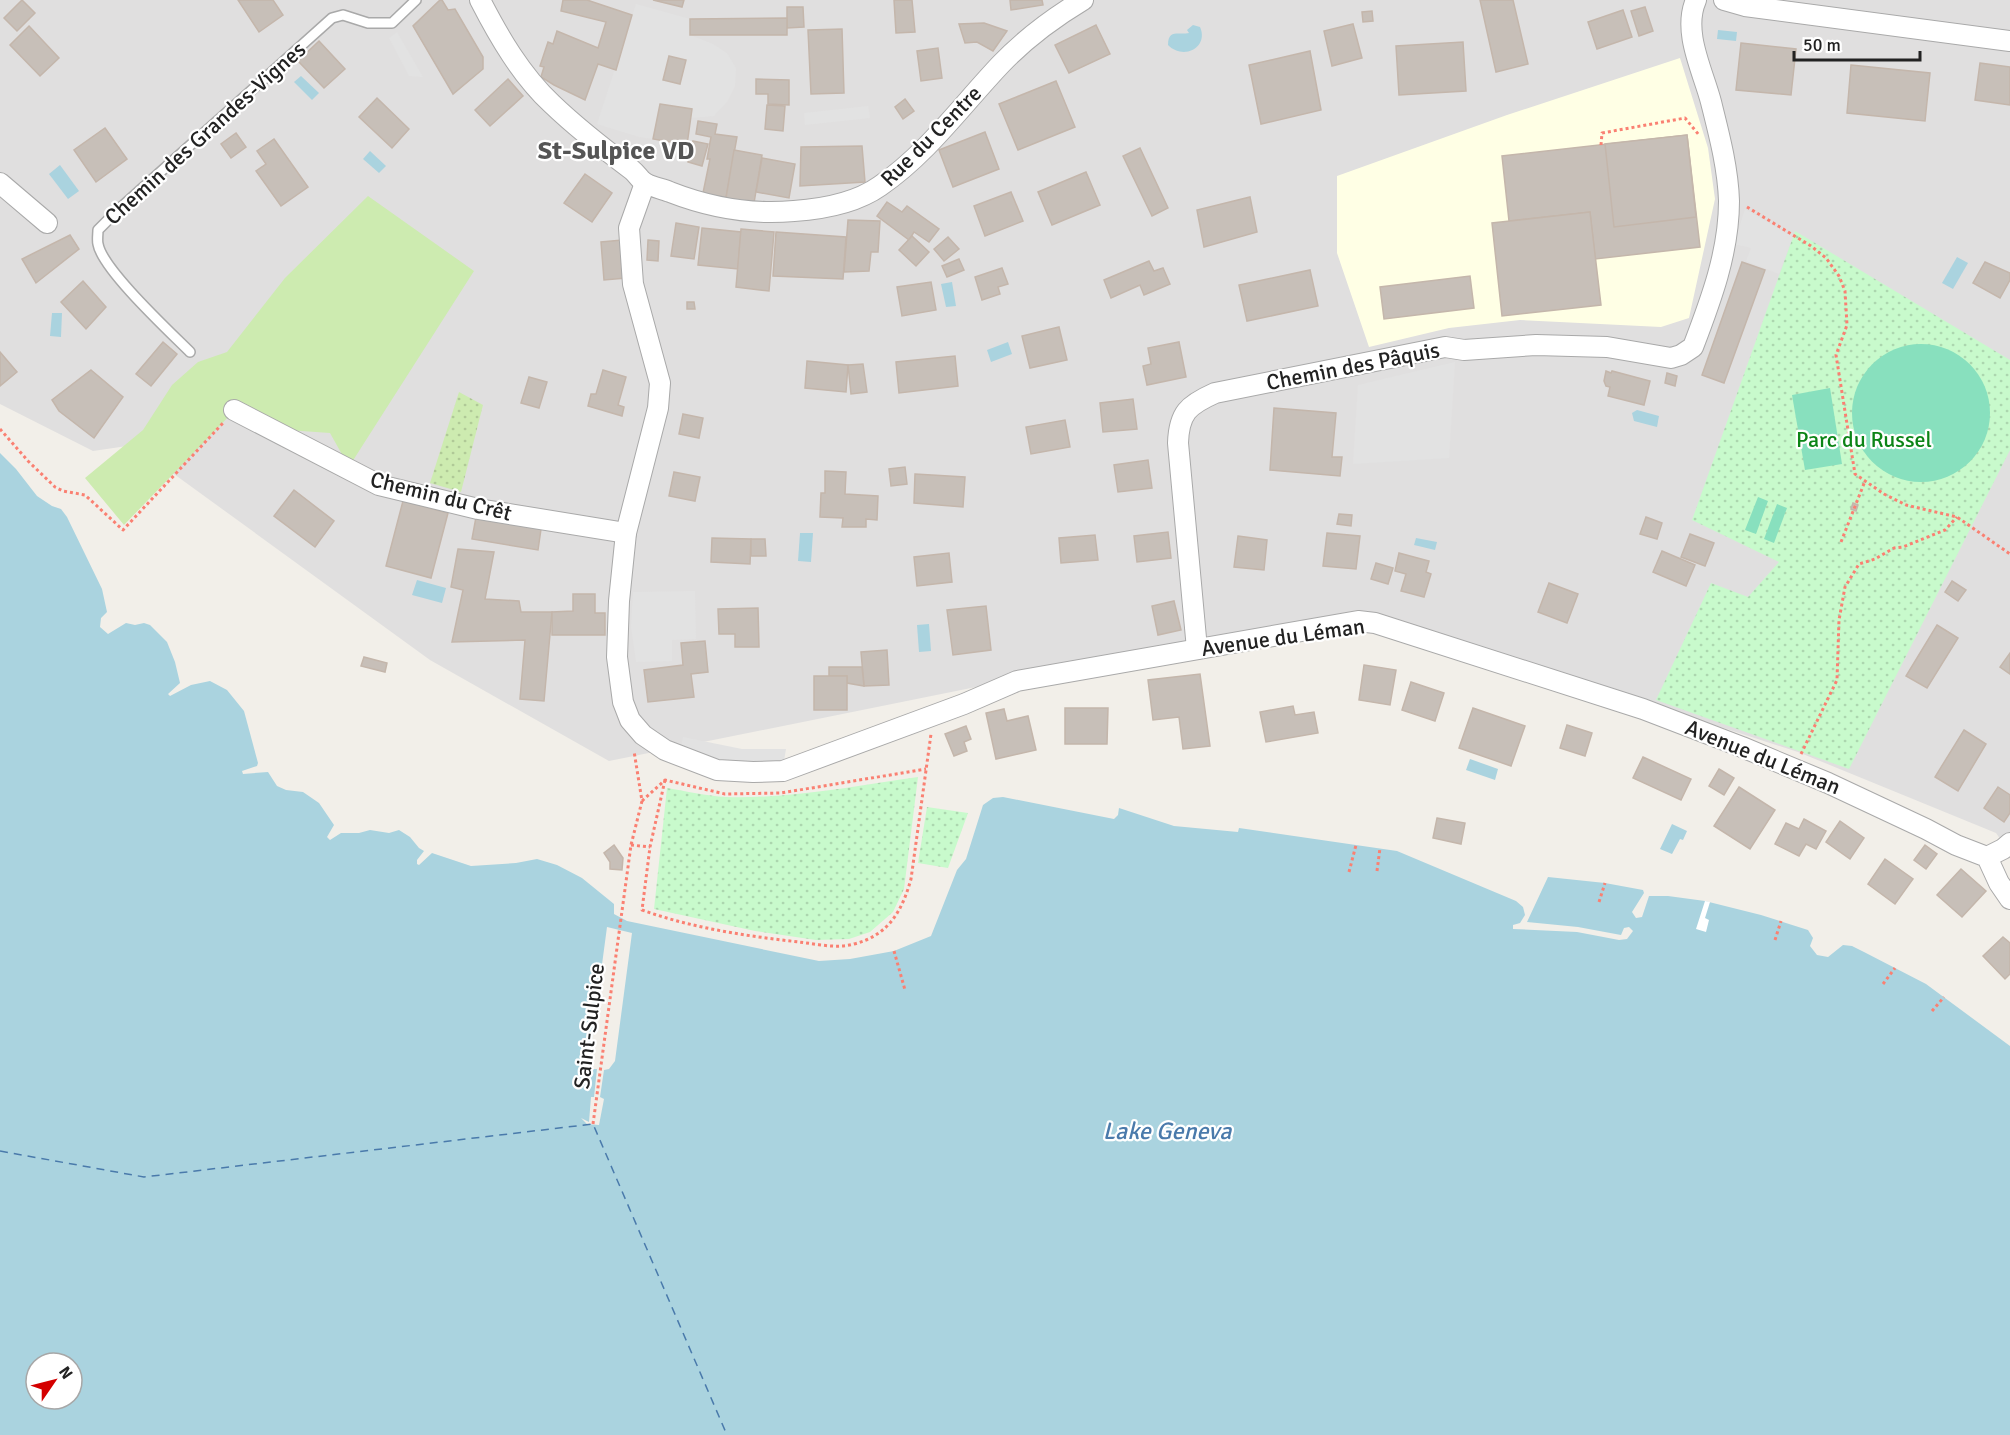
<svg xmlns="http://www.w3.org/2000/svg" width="2010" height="1435" font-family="Signika,sans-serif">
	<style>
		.residential { fill: #e0dfdf }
		.education { fill: #ffffe5 }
		.grass { fill: #cdebb0 }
		.park { fill: url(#park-dots) }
		.garden { fill: url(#garden-dots) }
		.pitch { fill: #88e0be }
		.parking { fill: #e2e2e2 }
		.water { fill: #aad3df; fill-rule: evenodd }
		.pier { fill: #fff }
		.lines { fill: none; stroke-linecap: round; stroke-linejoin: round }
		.ferry { stroke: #4a7aab; stroke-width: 1.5; stroke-dasharray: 8 6; stroke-linecap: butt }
		.building { fill: #c7bfb8; stroke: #c4b6ab; stroke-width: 1.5 }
		.lane-casing { stroke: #a9a9a9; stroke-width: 12 }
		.street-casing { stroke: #a9a9a9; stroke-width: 22 }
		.path { stroke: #fa8072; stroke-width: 3; stroke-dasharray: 3 3; stroke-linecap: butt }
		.lane { stroke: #fff; stroke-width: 9 }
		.street { stroke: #fff; stroke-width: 20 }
		.labels { text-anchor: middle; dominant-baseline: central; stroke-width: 4.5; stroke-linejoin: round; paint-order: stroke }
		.street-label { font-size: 22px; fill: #222; stroke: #fff }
		.park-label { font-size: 22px; fill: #0c8416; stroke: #fff }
		.water-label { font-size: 24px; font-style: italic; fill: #4a7aab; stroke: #fff }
		.quarter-label { font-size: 26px; font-weight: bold; fill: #555; stroke: #fff }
	</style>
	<defs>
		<pattern id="park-dots" width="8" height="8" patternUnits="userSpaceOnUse" patternTransform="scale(1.5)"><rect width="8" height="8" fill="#c8facc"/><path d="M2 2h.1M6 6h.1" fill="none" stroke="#acd6af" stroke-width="1.8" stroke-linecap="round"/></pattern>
		<pattern id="garden-dots" width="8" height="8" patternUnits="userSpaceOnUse" patternTransform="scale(1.5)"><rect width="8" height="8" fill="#cdebb0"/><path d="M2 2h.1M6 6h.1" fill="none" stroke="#b0c997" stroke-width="1.8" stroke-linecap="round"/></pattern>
	</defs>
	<rect width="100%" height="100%" fill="#f2efe9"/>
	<!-- residential -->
	<path class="residential" d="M0 0H2010V853L1996 833 1798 752 1358 610 609 761 430 660 134 445 93 451 0 404Z"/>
	<!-- education -->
	<path class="education" d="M1680 58 1708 148 1715 199 1689 318 1661 327 1520 320 1449 328 1369 347 1337 253V176L1507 115Z"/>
	<!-- grass -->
	<path class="grass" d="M368 196 474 271 352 462 344 458 330 433 287 430 234 411 124 525 85 478 143 430 172 385 198 362 227 352 285 278Z"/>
	<!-- park -->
	<g class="park">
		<path d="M1795 231 2010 360V450L1849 769 1656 700 1711 583 1748 597 1779 562 1692 520Z"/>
		<path d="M918 777 904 889 893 912 870 932 849 939 816 940 755 931 654 909 667 788C686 791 706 796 726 797 790 799 855 786 918 777Z"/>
		<path d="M927 807 968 813 948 868 918 863Z"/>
	</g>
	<!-- garden -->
	<path class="garden" d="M459 392 483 405 461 492 430 483Z"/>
	<!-- pitch -->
	<g class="pitch">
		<circle cx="1921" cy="413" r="69"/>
		<path d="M1830 388 1842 464 1805 470 1792 395Z"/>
		<path d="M1758 497 1768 501 1756 534 1745 530Z"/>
		<path d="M1777 504 1787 508 1774 543 1764 539Z"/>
	</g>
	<!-- parking -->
	<g class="parking">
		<path d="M636 4 690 19V35L713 44 727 53 736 68 735 86 727 102 714 116 691 118 692 109 661 104 653 139 639 137 597 124Z"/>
		<path d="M397 32 423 77 409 76 389 38Z"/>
		<path d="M868 106 870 118 805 125 804 113Z"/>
		<path d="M1745 209 1793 237 1779 274 1746 261 1751 248 1734 244Z"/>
		<path d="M1455 362 1449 458 1353 464 1358 385Z"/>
		<path d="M695 591 696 639 672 640V661L636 662 631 627 633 592Z"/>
		<path d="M683 737 742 749H786L784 761 747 762 714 759 680 751Z"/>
	</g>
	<!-- water -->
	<g class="water">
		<path d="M1193 25 1200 27C1209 47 1184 61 1168 45 1168 29 1178 35 1189 33L1187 30Z"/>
		<path d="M1718 30 1737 32 1736 41 1717 39Z"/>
		<path d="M301 76 319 93 312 100 294 82Z"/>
		<path d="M370 151 386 166 379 173 363 159Z"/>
		<path d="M60 165 79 191 68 199 49 174Z"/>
		<path d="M1957 257 1968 263 1953 289 1942 283Z"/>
		<path d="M952 282 956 306 946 307 941 284Z"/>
		<path d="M52 313H62L61 337 50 336Z"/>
		<path d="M1008 342 1012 354 991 362 987 350Z"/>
		<path d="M1637 410 1659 416 1657 427 1634 421 1632 413Z"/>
		<path d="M0 453 16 469 37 496 52 506 61 509 67 517 102 589 107 612 101 618 100 627 108 634 126 623 135 625 144 623 150 625 167 642 175 662 180 683 168 694 170 696 191 685 210 681 227 690 244 711 258 763 257 766 242 771 243 774 268 772 277 786 286 790 303 792 319 803 334 825 327 837 330 840 341 833H359L370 830 389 833 399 830 410 837 419 848 424 851 417 860V864L419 865 432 853 471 866 516 863 537 859 557 865 582 878 614 904V914L627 921 819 961 850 959 894 951 931 936 957 870 966 859 983 805 993 798 1003 797 1114 819 1118 815 1119 808 1174 826 1238 832 1239 828 1397 851 1516 901 1523 907 1525 915 1520 923 1513 925V929L1577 932 1619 940 1627 939 1633 931 1629 927 1624 928 1621 935 1578 927 1527 922 1548 877 1605 883 1643 890 1644 893 1632 912 1636 918 1642 917 1649 896H1668L1705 901 1761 915 1808 930 1813 938 1810 946 1817 955 1828 957 1843 945 1852 946 1864 952 1926 984 2010 1046V1435H0ZM607 927 632 933 615 1061 609 1069 604 1070 600 1097 604 1099 599 1125 587 1124 581 1118 589 1122 591 1097H594L597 1069H593L587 1053 591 1047ZM36 1363H72V1399H36Z"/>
		<path d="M800 533H813L811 562 798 561Z"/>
		<path d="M1416 538 1437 542 1435 550 1414 545Z"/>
		<path d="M417 580 446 588 442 603 412 595Z"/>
		<path d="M929 624 931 651 919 652 917 625Z"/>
		<path d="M1470 759 1498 769 1495 780 1466 770Z"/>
		<path d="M1672 824 1687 831 1683 840 1680 839 1672 854 1660 849Z"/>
	</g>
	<!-- pier -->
	<path class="pier" d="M1705 901 1710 902 1705 918 1709 920 1706 932 1696 929Z"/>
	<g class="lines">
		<!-- ferry -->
		<path class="ferry" d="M0 1151 144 1177 593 1124 727 1435"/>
	</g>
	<!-- building -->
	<g class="building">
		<path d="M22 0 35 13 17 31 4 18Z"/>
		<path d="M238 0H273L283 15 259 32Z"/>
		<path d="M440 0H442L448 10 455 9 483 57V69L453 94 413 26Z"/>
		<path d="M563 0H587L632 15 616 70 598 64 585 100 554 85 541 77 544 67 540 66 548 42 553 44 557 31 598 48 606 22 561 11Z"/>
		<path d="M653 0H684L682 7Z"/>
		<path d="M894 0H912L915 32 896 33Z"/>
		<path d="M1010 0H1042L1043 5 1011 10Z"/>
		<path d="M1480 0H1513L1528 64 1496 72Z"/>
		<path d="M787 7H803L804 27 787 28Z"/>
		<path d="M1645 7 1653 31 1639 36 1631 11Z"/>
		<path d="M1623 10 1632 37 1597 49 1588 22Z"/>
		<path d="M1372 11 1373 21 1363 22 1362 12Z"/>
		<path d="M787 18V35H690V19Z"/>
		<path d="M984 23 1007 31 993 51 977 42 965 43 959 24Z"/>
		<path d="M1353 24 1362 58 1332 66 1324 31Z"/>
		<path d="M1096 25 1110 54 1069 73 1055 45Z"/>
		<path d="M29 26 59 58 40 76 10 45Z"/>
		<path d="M842 29 844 93 811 94 808 30Z"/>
		<path d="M319 41 345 69 324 88 298 61Z"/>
		<path d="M1463 42 1466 91 1399 95 1396 46Z"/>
		<path d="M1741 43 1796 49 1791 95 1736 90Z"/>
		<path d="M938 48 942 78 921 81 917 51Z"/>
		<path d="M1310 51 1321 110 1261 124 1249 65Z"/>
		<path d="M669 56 686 60 680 84 663 80Z"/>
		<path d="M1980 63 2010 67V105L1975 100Z"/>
		<path d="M1851 65 1930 73 1925 121 1847 113Z"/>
		<path d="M508 79 523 96 490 126 475 110Z"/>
		<path d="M756 79 789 80V105L768 104V94H756Z"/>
		<path d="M1056 81 1075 127 1018 150 999 104Z"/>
		<path d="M377 98 409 129 392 148 359 117Z"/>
		<path d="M905 99 914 111 903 119 895 107Z"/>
		<path d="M660 104 692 109 687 145 653 139Z"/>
		<path d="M767 105 785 106 783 131 765 129Z"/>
		<path d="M698 121 717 124 715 134 737 137 726 198 703 193 710 159H707L711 137 696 134Z"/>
		<path d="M105 128 127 159 96 182 74 150Z"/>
		<path d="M985 132 999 169 953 187 939 150Z"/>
		<path d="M236 133 246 147 231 158 221 144Z"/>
		<path d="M1687 135 1700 247 1595 259 1590 212 1509 221 1502 156Z"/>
		<path d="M1687 135 1696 217 1614 227 1605 144Z"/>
		<path d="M274 139 308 187 281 206 256 171 266 164 257 151Z"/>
		<path d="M693 141 708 144 702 166 688 162Z"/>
		<path d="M862 146 865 182 800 186 801 147Z"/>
		<path d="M1140 148 1168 208 1152 216 1123 156Z"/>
		<path d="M734 150 762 155 754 203 726 198Z"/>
		<path d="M762 158 795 164 789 198 756 192Z"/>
		<path d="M1086 172 1100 205 1052 225 1038 192Z"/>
		<path d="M585 174 612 193 592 222 564 203Z"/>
		<path d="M1011 192 1023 221 985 236 974 206Z"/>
		<path d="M1250 197 1257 232 1204 247 1197 210Z"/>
		<path d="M887 202 902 212 907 206 939 229 929 242 914 232 909 240 877 216Z"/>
		<path d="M1590 212 1601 305 1502 316 1492 223Z"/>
		<path d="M848 220 880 221 878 252H871L869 271 844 272Z"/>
		<path d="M676 223 699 227 694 259 671 256Z"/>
		<path d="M702 228 741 232 738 269 698 265Z"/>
		<path d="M741 229 774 232 769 291 736 287Z"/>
		<path d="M776 232 846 237 843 279 773 276Z"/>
		<path d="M70 235 79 249 36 283 22 259Z"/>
		<path d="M912 236 929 252 916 266 899 250Z"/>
		<path d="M948 237 959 249 944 261 934 249Z"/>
		<path d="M622 240 626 278 604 280 601 242Z"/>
		<path d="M648 240 659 241 658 261 647 260Z"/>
		<path d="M959 259 964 270 947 277 942 266Z"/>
		<path d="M1149 261 1154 271 1163 268 1170 284 1144 295 1140 285 1111 298 1104 280Z"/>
		<path d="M1742 262 1765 270 1724 383 1702 375Z"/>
		<path d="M1985 262 2010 273V280L2000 298 1973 283Z"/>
		<path d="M1002 268 1008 284 998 287 1000 294 982 300 975 277Z"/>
		<path d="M1310 270 1318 306 1247 321 1239 285Z"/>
		<path d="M1470 276 1474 308 1384 319 1380 287Z"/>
		<path d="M83 281 106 307 86 329 61 302Z"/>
		<path d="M931 282 936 310 902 316 897 287Z"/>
		<path d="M687 302H694L695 309H687Z"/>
		<path d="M1059 327 1067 360 1030 368 1022 336Z"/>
		<path d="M163 342 177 354 151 386 136 374Z"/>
		<path d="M1179 342 1186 377 1147 385 1143 366 1151 364 1148 348Z"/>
		<path d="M0 352 17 372 0 386Z"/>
		<path d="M955 356 958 386 899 393 896 362Z"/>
		<path d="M807 361 848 365 846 392 805 388Z"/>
		<path d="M863 364 867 392 851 394 848 365Z"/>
		<path d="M91 370 123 397 94 438 59 411 52 400Z"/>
		<path d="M603 370 626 377 618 405 624 407 622 416 588 406 591 394H596Z"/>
		<path d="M1606 371 1611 373 1612 371 1650 381 1644 405 1608 396 1610 387 1606 386 1604 381Z"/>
		<path d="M1667 373 1677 376 1675 386 1665 383Z"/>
		<path d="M529 377 547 382 539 408 521 403Z"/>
		<path d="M1133 399 1137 429 1103 432 1100 403Z"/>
		<path d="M1274 408 1336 413 1332 457H1342L1340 476 1270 470Z"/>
		<path d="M683 414 703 418 699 438 679 434Z"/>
		<path d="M1065 420 1070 447 1031 454 1026 427Z"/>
		<path d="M1148 460 1152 488 1118 492 1114 465Z"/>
		<path d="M905 467 907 484 891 486 889 469Z"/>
		<path d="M825 471 846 472 845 494 878 496 877 520 866 519V527H842L843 518 820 517 821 493H825Z"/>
		<path d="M674 472 700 477 695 501 669 496Z"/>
		<path d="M915 474 965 477 963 507 914 503Z"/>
		<path d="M294 490 334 521 315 547 274 516Z"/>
		<path d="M403 501 448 513 431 578 386 566Z"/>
		<path d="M1853 503 1858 505 1856 511 1851 509Z"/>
		<path d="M1339 514 1352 515 1351 526 1337 524Z"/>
		<path d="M476 517 541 529 538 550 472 539Z"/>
		<path d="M1646 517 1662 523 1657 539 1640 534Z"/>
		<path d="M1168 532 1171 558 1137 562 1134 536Z"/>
		<path d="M1327 533 1360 536 1356 569 1323 566Z"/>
		<path d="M1690 534 1714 543 1705 566 1681 557Z"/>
		<path d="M1095 535 1098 560 1061 563 1059 538Z"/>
		<path d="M1238 536 1267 540 1264 570 1234 567Z"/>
		<path d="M712 538 751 539 750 564 711 562Z"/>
		<path d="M751 539H765L766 556H751Z"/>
		<path d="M458 549 494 552 485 599 519 601 521 612H552L544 701 520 699 525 640 452 642 463 590 451 587Z"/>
		<path d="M1662 551 1695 565 1686 586 1653 572Z"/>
		<path d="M949 553 952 582 917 586 914 557Z"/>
		<path d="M1399 553 1429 561 1426 572 1431 574 1424 597 1401 591 1406 574 1395 571Z"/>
		<path d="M1376 563 1393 568 1388 584 1371 579Z"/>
		<path d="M1952 581 1966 590 1958 601 1945 592Z"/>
		<path d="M1549 583 1578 594 1567 623 1538 612Z"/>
		<path d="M573 594H595V613H605V635H552V612L573 611Z"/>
		<path d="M1174 601 1181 630 1158 635 1152 606Z"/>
		<path d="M986 606 991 650 953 655 947 610Z"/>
		<path d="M758 608 759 647H735V634H719L718 609Z"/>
		<path d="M1937 625 1958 638 1927 688 1906 676Z"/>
		<path d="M705 641 708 672 691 674 694 697 648 702 644 670 683 665 681 643Z"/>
		<path d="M887 650 889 685 864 686 861 652Z"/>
		<path d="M2010 653V674L2000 667Z"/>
		<path d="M364 657 387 663 385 672 361 666Z"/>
		<path d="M1364 665 1396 670 1390 705 1359 700Z"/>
		<path d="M829 667H862L864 686 847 683V676H829Z"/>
		<path d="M1200 674 1210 746 1183 749 1179 717 1153 720 1148 680Z"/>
		<rect x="814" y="676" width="33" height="34"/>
		<path d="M1411 682 1444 693 1435 721 1402 710Z"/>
		<path d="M1293 706 1295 715 1314 712 1318 733 1266 742 1260 712Z"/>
		<path d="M1065 708H1108L1107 744H1065Z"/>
		<path d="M1473 708 1525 726 1511 766 1459 748Z"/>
		<path d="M1004 709 1007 721 1028 716 1036 750 996 759 986 713Z"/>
		<path d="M1567 725 1592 733 1585 756 1560 748Z"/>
		<path d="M966 726 971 739 964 742 967 751 954 756 945 734Z"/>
		<path d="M1964 730 1986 744 1958 791 1935 777Z"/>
		<path d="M1643 757 1691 779 1681 800 1633 778Z"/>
		<path d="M1719 769 1734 778 1724 795 1709 786Z"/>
		<path d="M1739 787 1775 810 1750 849 1714 826Z"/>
		<path d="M1998 787 2010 795V813L2004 822 1984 808Z"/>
		<path d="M1437 818 1465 823 1461 844 1433 838Z"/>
		<path d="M1804 819 1826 831 1816 849 1806 844 1799 856 1775 844 1786 823 1799 829Z"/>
		<path d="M1840 821 1864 838 1850 859 1826 842Z"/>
		<path d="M614 845 623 858 622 870 610 869V862L604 853Z"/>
		<path d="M1925 845 1937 854 1926 869 1914 860Z"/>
		<path d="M1885 859 1913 879 1895 904 1868 884Z"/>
		<path d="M1961 869 1986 891 1962 917 1937 895Z"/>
		<path d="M2003 937 2010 943V974L2005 979 1983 956Z"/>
	</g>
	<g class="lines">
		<defs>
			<path id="lane" d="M190 352C170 332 102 269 98 244 97 240 98 234 98 230L118 210 332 18 343 15 368 23H392L416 0"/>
			<g id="street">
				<path d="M480 0C499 37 521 75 552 104 577 128 604 149 632 170 637 174 640 180 645 183 652 187 663 189 670 192 711 208 751 215 794 211 823 209 856 203 880 186 927 154 962 105 1001 64 1025 39 1053 18 1083 0"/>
				<path d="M1724 0 1745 6 2010 41"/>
				<path d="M0 183 47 223"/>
				<path d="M645 183 629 228 633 284 660 383 658 408 626 533 619 601 617 657 623 702 630 720 643 735 665 750 717 770 753 772 783 771 964 704 1017 681 1358 621 1375 623 1643 709 1742 747 1828 783 1926 829 1956 845 1987 857 1999 883 2010 899"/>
				<path d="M234 410 379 485 478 509 626 533"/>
				<path d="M1197 649 1178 443C1179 413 1188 405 1215 393L1445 347 1464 350 1536 345 1607 347 1671 358 1681 355 1693 347C1711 300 1729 252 1729 201 1728 168 1719 134 1711 102 1703 71 1682 32 1696 0"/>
				<path d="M1987 857 2003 849 2010 843"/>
			</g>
		</defs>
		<!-- lane casing -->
		<use href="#lane" class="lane-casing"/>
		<!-- street casing -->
		<use href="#street" class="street-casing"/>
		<!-- path -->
		<g class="path">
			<path d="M1601 145 1602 133 1685 118 1699 135"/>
			<path d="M1747 207 1811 246 1826 258 1839 276 1845 291 1847 325 1836 355 1855 474 1884 494 1906 505 1957 517 2010 554"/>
			<path d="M0 429 28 461 55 487 63 491 85 495 123 530 223 423"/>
			<path d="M1841 542 1865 481"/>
			<path d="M1801 754 1837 680 1839 620 1845 587 1859 564 1875 559 1894 548 1903 547 1945 530 1957 517"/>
			<path d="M665 780 650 847 642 910C692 928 746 936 799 942 817 944 837 949 854 944 889 935 902 911 911 879L931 734"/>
			<path d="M642 801 665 780 725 794 781 793 926 769"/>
			<path d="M631 845 650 847"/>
			<path d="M1377 871 1380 848"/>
			<path d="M1349 872 1356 845"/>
			<path d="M1599 902 1605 883"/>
			<path d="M1775 940 1781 921"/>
			<path d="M894 951 905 990"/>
			<path d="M1883 984 1895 968"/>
			<path d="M1932 1011 1944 997"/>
			<path d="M593 1124 631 845 642 801 634 751"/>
		</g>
		<!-- lane -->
		<use href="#lane" class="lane"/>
		<!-- street -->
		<use href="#street" class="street"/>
	</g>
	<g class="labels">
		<!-- street labels -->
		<g class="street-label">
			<text transform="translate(205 133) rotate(-42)">Chemin des Grandes-Vignes</text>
			<text transform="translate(931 136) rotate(-45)">Rue du Centre</text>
			<text transform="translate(1353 366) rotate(-11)">Chemin des Pâquis</text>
			<text transform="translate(441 496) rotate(14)">Chemin du Crêt</text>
			<text transform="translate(1283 637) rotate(-8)">Avenue du Léman</text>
			<text transform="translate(1763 757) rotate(22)">Avenue du Léman</text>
			<text transform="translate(589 1026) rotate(-83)">Saint-Sulpice</text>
		</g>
		<!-- park labels -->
		<g class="park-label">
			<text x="1864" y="439">Parc du Russel</text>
		</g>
		<!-- water labels -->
		<g class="water-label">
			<text x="1167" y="1131">Lake Geneva</text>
		</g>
		<!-- quarter labels -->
		<g class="quarter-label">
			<text x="616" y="151">St-Sulpice VD</text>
		</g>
	</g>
	<!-- north arrow -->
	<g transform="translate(54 1381) rotate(55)"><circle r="28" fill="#ffffff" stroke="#a7a7a7" stroke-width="1.5"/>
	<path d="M0-4.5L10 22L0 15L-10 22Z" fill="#d40000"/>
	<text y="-9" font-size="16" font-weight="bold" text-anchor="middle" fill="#222222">N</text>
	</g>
	<!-- scale -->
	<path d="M1794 51v9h126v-9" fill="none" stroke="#222222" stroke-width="3"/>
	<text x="1803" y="51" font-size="18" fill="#222222" stroke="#ffffff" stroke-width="4.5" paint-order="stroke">50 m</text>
</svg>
